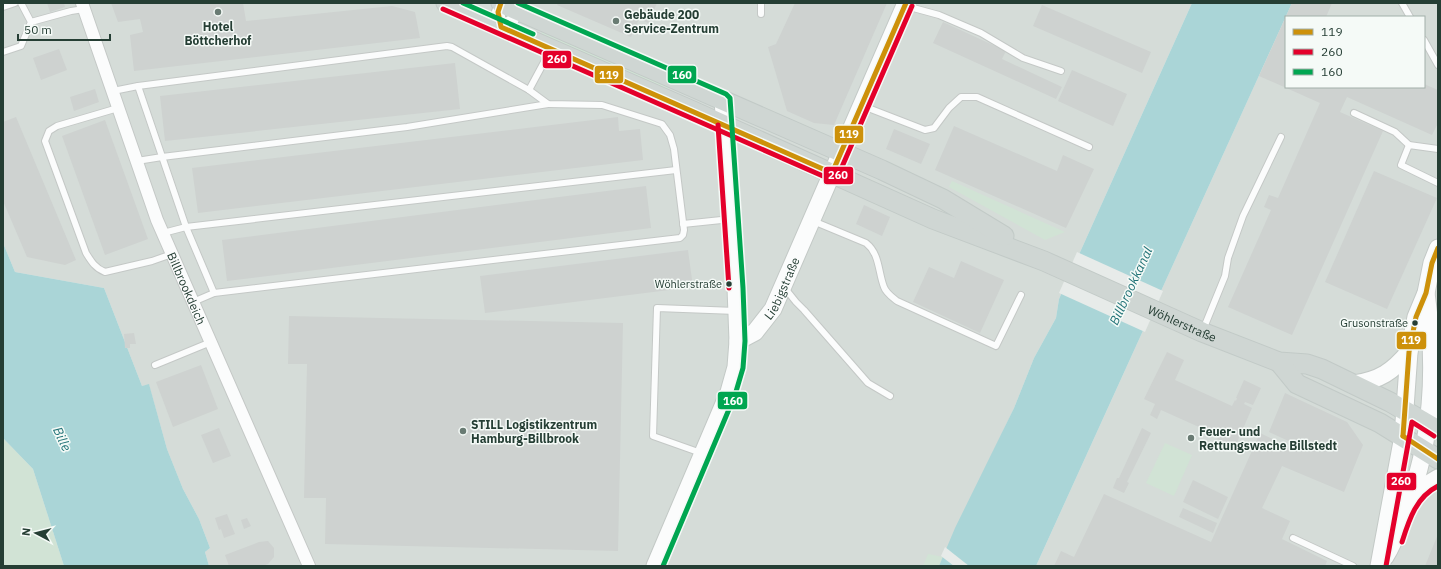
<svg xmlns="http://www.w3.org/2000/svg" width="1441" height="569" font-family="'IBM Plex Sans',sans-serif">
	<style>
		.built { fill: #d5dcd8; fill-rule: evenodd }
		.green { fill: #d1e3d5 }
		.water { fill: #aad5d7 }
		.pier { fill: #e7ebe9 }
		.building { fill: #ced2d0 }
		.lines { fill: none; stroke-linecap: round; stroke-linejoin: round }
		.lane-casing { stroke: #c4c8c6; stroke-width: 8 }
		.street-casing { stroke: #c4c8c6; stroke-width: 14 }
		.secondary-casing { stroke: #c3c9c6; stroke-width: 19 }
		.primary-casing { stroke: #c2cac7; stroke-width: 21 }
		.lane { stroke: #fbfcfc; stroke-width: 6 }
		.street { stroke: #fbfcfc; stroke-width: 12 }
		.secondary { stroke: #fbfcfc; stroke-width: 17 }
		.primary { stroke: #cfd6d3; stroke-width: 19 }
		.bus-1-casing { stroke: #f5faf7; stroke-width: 8 }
		.bus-2-casing { stroke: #f5faf7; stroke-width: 8 }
		.bus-3-casing { stroke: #f5faf7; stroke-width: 8 }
		.bus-1 { stroke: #cd910a; stroke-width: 5 }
		.bus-2 { stroke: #e4002b; stroke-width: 5 }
		.bus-3 { stroke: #00a651; stroke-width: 5 }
		.poi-dot { fill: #697b73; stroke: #f5faf7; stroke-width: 1.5 }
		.bus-dot { fill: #253e34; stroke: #f5faf7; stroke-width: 1.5 }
		.labels { text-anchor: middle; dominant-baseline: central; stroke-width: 3; stroke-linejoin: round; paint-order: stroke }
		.bus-label { font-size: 11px; fill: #253e34; stroke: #f5faf7; text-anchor: end }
		.poi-label { font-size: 12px; font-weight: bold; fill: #253e34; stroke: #f5faf7; text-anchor: start }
		.street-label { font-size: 12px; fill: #253e34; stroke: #f5faf7 }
		.water-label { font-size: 13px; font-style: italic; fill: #227377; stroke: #f5faf7 }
		.line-badge { stroke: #f5faf7; stroke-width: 1.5 }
		.badge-label { font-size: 11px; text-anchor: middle; font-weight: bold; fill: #fff }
	</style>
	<rect width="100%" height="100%" fill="#e7ebe9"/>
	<!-- built -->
	<g class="built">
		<path d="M3 3H1192L1059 299 1056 318 1034 358 1014 408 939 566H209L205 552 210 548 199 519 183 489 167 449 149 385 142 386 104 288 15 272 3 243Z"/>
		<path d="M1292 3H1438V566H1036ZM1286 17H1424V87H1286Z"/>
	</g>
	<!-- green -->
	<g class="green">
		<path d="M543 30 669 84 667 92 540 38Z"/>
		<path d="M952 181 1065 232 1045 240 949 187Z"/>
		<path d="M3 438 33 469 64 566H3Z"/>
		<path d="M1165 443 1192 455 1174 496 1146 483Z"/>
		<path d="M928 554 943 557 939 566H923Z"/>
	</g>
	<!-- water -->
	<g class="water">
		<path d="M1192 3H1292L1036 566H939L955 528 1014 408 1034 358 1056 318 1059 299Z"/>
		<path d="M3 243 15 272 104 288 142 386 149 384 167 449 183 489 199 519 210 548 205 552 209 566H64L33 469 3 438Z"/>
	</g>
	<!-- pier -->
	<g class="pier">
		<path d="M1077 252 1163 291 1145 332 1059 293Z"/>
		<path d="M945 547 969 566H954L941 556Z"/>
	</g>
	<!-- building -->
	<g class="building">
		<path d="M47 3H64L65 7 50 12Z"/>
		<path d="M111 3H243L246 21 392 6 415 12 420 38 134 71 130 35 143 32 140 19 118 22Z"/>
		<path d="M558 3H657L648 23 639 19 631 37 557 5Z"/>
		<path d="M795 3H887L834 125 814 123 787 111 768 47 776 44Z"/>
		<path d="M1292 3H1332L1326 17H1286V87H1424V84L1438 90V123L1432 135 1347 97 1340 112 1383 131 1292 335 1228 307 1271 210 1264 207 1269 195 1278 198 1320 103 1259 76Z"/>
		<path d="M1042 5 1151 52 1142 73 1033 26Z"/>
		<path d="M943 22 1006 51 1002 59 1062 87 1056 99 933 43Z"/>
		<path d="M59 49 67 70 41 80 33 58Z"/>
		<path d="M455 63 460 109 165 141 160 96Z"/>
		<path d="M1072 70 1127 94 1113 126 1058 101Z"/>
		<path d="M95 89 99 102 74 111 70 97Z"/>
		<path d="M16 117 76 260 65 265 27 257 3 201V122Z"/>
		<path d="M618 117 619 131 640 129 643 160 198 213 192 168Z"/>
		<path d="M105 120 148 239 105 255 62 136Z"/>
		<path d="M954 126 1057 171 1063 155 1094 169 1066 228 935 170Z"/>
		<path d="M894 129 930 144 921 164 886 149Z"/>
		<path d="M1374 171 1437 198 1387 309 1325 282Z"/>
		<path d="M646 186 651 228 227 281 222 240Z"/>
		<path d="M864 205 890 217 882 236 856 224Z"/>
		<path d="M688 250 693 287 485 313 480 276Z"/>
		<path d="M961 261 1004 280 980 333 913 302 929 267 954 278Z"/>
		<path d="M289 316 623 323 618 551 325 544 326 498H304L307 364H288Z"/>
		<path d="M134 333 136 344H130V348H125L124 334Z"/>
		<path d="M1167 352 1184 360 1175 380 1232 406 1235 400 1236 401 1237 398H1236L1244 380 1261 388 1253 405 1245 402 1244 404 1252 408 1235 447 1217 439 1219 436 1161 410 1157 419 1150 415 1155 404 1144 399Z"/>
		<path d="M201 365 218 409 173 427 156 382Z"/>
		<path d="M1285 393 1347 422 1363 445 1344 492 1282 466 1262 508 1290 521 1282 539 1327 561 1325 566H1054L1061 551 1074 557 1104 494 1211 542 1260 433 1291 448 1293 443 1269 432Z"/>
		<path d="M219 428 231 456 213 463 201 435Z"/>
		<path d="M1142 428 1151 433 1127 482 1129 483 1124 493 1113 488 1117 478H1119Z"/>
		<path d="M1193 480 1228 497 1218 519 1183 502Z"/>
		<path d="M1183 508 1217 523 1213 533 1179 517Z"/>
		<path d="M227 514 235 534 224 538 221 529 219 530 215 518Z"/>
		<path d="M247 518 251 526 244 529 241 520Z"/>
		<path d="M1438 534V566H1425Z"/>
		<path d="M268 541 274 548V557L268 564 262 566H229L225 555 259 542Z"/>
	</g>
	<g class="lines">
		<defs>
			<g id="lane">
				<path d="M761 3V14"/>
				<path d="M1402 3 1410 17"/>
				<path d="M906 6 939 15 981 33 1023 58 1061 71"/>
				<path d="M3 7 15 3"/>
				<path d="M31 22 71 11 84 9"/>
				<path d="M1424 40 1438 65"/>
				<path d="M3 52 21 46 31 22 21 3"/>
				<path d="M138 86 186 227 214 293"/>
				<path d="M529 90 550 51"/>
				<path d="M113 91 138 86 447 46 452 47 529 90 548 104 602 105 662 124 670 135 674 149 684 230 683 235 680 238 214 293 193 302"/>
				<path d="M863 106 925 130 934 128 949 108 961 97H977L1089 147"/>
				<path d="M118 108 57 126 49 131 45 141 86 253C91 261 95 268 105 272L152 261 172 254"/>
				<path d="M1354 113 1395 132 1409 145"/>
				<path d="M1438 149 1409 145 1401 165 1438 183"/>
				<path d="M137 161 162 157 407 127 548 104"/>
				<path d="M813 221 866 243C880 254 878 272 884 287 886 293 892 297 897 301L996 346 1021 295"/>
				<path d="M683 224 731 219"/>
				<path d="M163 233 186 227 676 170"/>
				<path d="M784 287 796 302 804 310 868 383 890 396"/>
				<path d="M1203 330 1225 276 1228 258 1243 216 1281 137"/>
				<path d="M155 365 211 342"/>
				<path d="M701 453 653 436 657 308 736 311"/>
				<path d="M1293 538 1353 566"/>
			</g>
			<g id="street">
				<path id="s1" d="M82 3 157 220 309 566"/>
				<path d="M501 3 498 12 501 27 512 21 520 4"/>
			</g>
			<g id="secondary">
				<path id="s2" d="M738 341 755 332 773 309 906 3"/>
				<path d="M1354 384C1380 380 1392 372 1409 352"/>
				<path d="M1413 499 1423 487 1438 478"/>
				<path d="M1385 557C1394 543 1399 528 1405 512 1433 440 1437 369 1426 293"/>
				<path d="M655 566 729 392 736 367 738 341 736 288 723 100"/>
				<path d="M1379 566 1403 436 1409 352 1416 317 1426 293 1432 263 1438 248"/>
			</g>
			<g id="primary">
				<path id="s3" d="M446 3 693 111 933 219 1044 261 1202 332 1279 362 1307 364 1322 369 1390 402 1438 430"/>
				<path d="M501 3 882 170 943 199 1004 236"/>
				<path d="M1279 362 1297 384 1380 423 1438 459"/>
			</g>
		</defs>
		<!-- lane casing -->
		<use href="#lane" class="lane-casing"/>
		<!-- street casing -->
		<use href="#street" class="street-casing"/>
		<!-- secondary casing -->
		<use href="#secondary" class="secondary-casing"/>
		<!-- primary casing -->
		<use href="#primary" class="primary-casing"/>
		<!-- lane -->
		<use href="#lane" class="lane"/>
		<!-- street -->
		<use href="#street" class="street"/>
		<!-- secondary -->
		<use href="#secondary" class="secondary"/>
		<!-- primary -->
		<use href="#primary" class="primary"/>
		<defs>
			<g id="bus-1">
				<path d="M501 3 498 12 501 27 832 173 906 3"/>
				<path d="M1403 436 1409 352 1416 317 1426 293 1432 263 1438 248"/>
				<path d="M1403 436 1438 459"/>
			</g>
			<g id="bus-2">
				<path d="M443 9 832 180 836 179 838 176 912 6"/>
				<path d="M718 125 729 288"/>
				<path d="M1402 542C1409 520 1416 497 1438 486"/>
				<path d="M1386 566 1412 422 1434 436"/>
			</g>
			<g id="bus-3">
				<path d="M463 3 533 34"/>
				<path d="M518 3 726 94 730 98 743 288 745 341 743 368 735 395 663 566"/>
			</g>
		</defs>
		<!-- bus-1 casing -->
		<use href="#bus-1" class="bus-1-casing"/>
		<!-- bus-2 casing -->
		<use href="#bus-2" class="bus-2-casing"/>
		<!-- bus-3 casing -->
		<use href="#bus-3" class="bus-3-casing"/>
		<!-- bus-1 -->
		<use href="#bus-1" class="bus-1"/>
		<!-- bus-2 -->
		<use href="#bus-2" class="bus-2"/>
		<!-- bus-3 -->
		<use href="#bus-3" class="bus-3"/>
	</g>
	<!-- markers -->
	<g class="poi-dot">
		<circle cx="218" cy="12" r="4"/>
		<circle cx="616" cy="21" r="4"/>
		<circle cx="463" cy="431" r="4"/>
		<circle cx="1191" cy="438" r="4"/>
	</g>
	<g class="bus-dot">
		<circle cx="729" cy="284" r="3.5"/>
		<circle cx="1415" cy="323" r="3.5"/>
	</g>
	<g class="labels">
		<!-- bus labels -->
		<g class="bus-label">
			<text x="722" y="284">Wöhlerstraße</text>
			<text x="1408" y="323">Grusonstraße</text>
		</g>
		<!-- poi labels -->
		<g class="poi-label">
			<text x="624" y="14">Gebäude 200<tspan x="624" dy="14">Service-Zentrum</tspan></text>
			<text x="218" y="26" text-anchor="middle">Hotel<tspan x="218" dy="14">Böttcherhof</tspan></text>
			<text x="471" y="424">STILL Logistikzentrum<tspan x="471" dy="14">Hamburg-Billbrook</tspan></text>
			<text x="1199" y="431">Feuer- und<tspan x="1199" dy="14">Rettungswache Billstedt</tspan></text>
		</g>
		<!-- street labels -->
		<g class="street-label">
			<text stroke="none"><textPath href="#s2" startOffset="71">Liebigstraße</textPath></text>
			<text stroke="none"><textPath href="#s1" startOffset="304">Billbrookdeich</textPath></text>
			<text stroke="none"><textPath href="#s3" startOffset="803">Wöhlerstraße</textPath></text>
		</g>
		<!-- water labels -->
		<g class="water-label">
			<text transform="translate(1131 286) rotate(-65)">Billbrookkanal</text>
			<text transform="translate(62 439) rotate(65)">Bille</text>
		</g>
	</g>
	<g class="line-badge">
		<rect x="542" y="50" width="30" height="19" rx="4" fill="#e4002b"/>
		<rect x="594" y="65" width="30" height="19" rx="4" fill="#cd910a"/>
		<rect x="667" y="65" width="30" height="19" rx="4" fill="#00a651"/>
		<rect x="834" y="125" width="30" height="19" rx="4" fill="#cd910a"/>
		<rect x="823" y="166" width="31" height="19" rx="4" fill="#e4002b"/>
		<rect x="1396" y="331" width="31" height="19" rx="4" fill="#cd910a"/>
		<rect x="717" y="391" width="31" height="19" rx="4" fill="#00a651"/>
		<rect x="1386" y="472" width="31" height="19" rx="4" fill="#e4002b"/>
	</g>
	<g class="badge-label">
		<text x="557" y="63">260</text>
		<text x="609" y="79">119</text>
		<text x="682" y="79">160</text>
		<text x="849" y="138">119</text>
		<text x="838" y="179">260</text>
		<text x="1411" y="344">119</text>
		<text x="733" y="405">160</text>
		<text x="1401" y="485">260</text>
	</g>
	<!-- border -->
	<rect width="1441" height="569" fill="none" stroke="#253e34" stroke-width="8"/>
	<!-- legend -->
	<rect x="1285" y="16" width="140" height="72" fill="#f5faf7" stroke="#a2afa9"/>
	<rect x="1293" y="29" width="20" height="6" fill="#cd910a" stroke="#a2afa9"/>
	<text x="1321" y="36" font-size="12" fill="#253e34">119</text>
	<rect x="1293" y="49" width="20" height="6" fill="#e4002b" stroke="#a2afa9"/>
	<text x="1321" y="56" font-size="12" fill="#253e34">260</text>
	<rect x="1293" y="69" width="20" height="6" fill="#00a651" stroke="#a2afa9"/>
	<text x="1321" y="76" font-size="12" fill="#253e34">160</text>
	<!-- north arrow -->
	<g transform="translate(36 533) rotate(277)" stroke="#f5faf7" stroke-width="3" paint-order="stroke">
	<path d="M0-3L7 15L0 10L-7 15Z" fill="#253e34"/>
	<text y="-6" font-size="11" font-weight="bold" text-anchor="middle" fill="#253e34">N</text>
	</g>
	<!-- scale -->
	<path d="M18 34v6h92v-6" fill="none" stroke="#253e34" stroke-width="2"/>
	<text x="24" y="34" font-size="12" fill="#253e34" stroke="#f5faf7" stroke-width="3" paint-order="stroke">50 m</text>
</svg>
